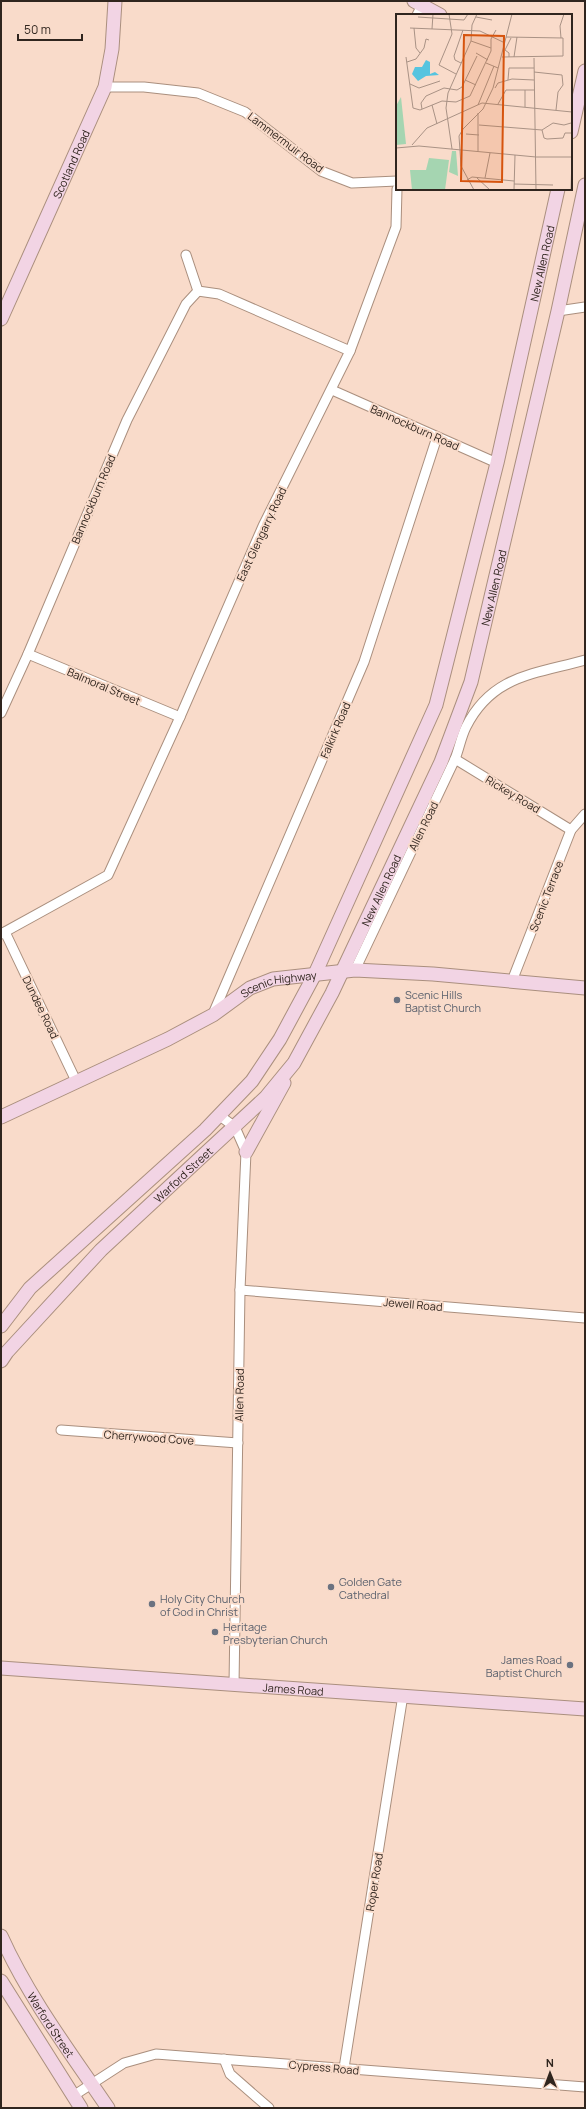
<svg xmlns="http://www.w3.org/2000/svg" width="586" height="2109" font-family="Manrope,sans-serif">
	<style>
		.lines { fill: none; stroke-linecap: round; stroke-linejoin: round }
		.street-casing { stroke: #aa8f7e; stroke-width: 11 }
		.secondary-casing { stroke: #aa8f7e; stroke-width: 15 }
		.street { stroke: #fff; stroke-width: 9 }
		.secondary { stroke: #f2d4e4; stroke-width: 13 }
		.worship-dot { fill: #6b7280; stroke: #f9dbca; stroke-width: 1.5 }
		.labels { text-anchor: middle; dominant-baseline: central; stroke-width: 4; stroke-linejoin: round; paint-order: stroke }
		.street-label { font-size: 11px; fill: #30251e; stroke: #f9dbca }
		.worship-label { font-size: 11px; fill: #5b616d; stroke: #f9dbca; text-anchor: start }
		.inset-road { fill: none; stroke: #a99285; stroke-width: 1 }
		.view { fill: #d6540e; fill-opacity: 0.15; stroke: #d6540e; stroke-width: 2 }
		.inset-edge { fill: none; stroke: #30251e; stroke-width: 2 }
	</style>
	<rect width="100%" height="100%" fill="#f9dbca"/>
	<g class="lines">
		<defs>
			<g id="street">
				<path d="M417 15 424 1"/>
				<path d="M105 87H144L198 93 245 112 321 171 352 183 397 181"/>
				<path d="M186 255 198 291 219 294 350 351"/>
				<path d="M558 311 585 307"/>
				<path d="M332 390 497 463"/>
				<path d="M28 654 180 717"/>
				<path d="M1 713 28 654 127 420 186 304 198 291"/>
				<path d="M455 759 571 830"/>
				<path d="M5 932 77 1083"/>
				<path d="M1 934 108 875 180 717 263 526 350 351 396 227 397 189"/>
				<path d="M355 970 455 759C459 749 461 737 466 727 492 675 535 674 585 660"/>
				<path d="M512 981 571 830 585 814"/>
				<path d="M213 1014 364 662 437 437"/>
				<path d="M220 1116 235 1127 246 1152 240 1290 234 1685"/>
				<path d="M240 1290 585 1318"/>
				<path d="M61 1430 238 1443"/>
				<path d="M224 2059 230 2074 269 2108"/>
				<path d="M344 2068 403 1695"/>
				<path d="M73 2096 124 2063 156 2054 585 2087"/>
			</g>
			<g id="secondary">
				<path d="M414 1 440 15"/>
				<path d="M571 132 585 71"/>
				<path id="s1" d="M1 319 105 87 112 49 115 1"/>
				<path id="s2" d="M1 1117 168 1039 213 1015 250 988 273 979 355 970 433 974 585 988"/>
				<path d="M246 1152 284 1083"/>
				<path id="s3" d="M1 1326 30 1288 205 1130 252 1081 280 1039 315 974 436 705 497 463 558 189"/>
				<path id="s4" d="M1 1361 7 1352 101 1250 266 1097 294 1063 332 993 441 762 471 682 558 311 585 185"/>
				<path id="s5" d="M1 1668 585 1709"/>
				<path id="s6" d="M1 1936C29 1998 70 2052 108 2108"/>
				<path d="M1 1981 81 2108"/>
			</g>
		</defs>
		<!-- street casing -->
		<use href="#street" class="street-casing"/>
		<!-- secondary casing -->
		<use href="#secondary" class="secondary-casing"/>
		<!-- street -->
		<use href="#street" class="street"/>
		<!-- secondary -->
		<use href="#secondary" class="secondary"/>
	</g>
	<!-- markers -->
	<g class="worship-dot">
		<circle cx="397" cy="1000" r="4"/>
		<circle cx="331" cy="1587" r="4"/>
		<circle cx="152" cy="1604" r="4"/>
		<circle cx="215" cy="1632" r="4"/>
		<circle cx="570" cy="1665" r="4"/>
	</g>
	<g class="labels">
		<!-- street labels -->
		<g class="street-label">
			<text transform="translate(286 142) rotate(37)">Lammermuir Road</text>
			<text stroke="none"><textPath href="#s1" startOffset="170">Scotland Road</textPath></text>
			<text stroke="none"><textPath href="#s3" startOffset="1225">New Allen Road</textPath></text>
			<text transform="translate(415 427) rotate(24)">Bannockburn Road</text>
			<text transform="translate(93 499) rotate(-67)">Bannockburn Road</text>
			<text transform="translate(261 534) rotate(-65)">East Glengarry Road</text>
			<text stroke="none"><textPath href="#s4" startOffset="936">New Allen Road</textPath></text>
			<text transform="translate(104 686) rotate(23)">Balmoral Street</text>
			<text transform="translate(335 730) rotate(-67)">Falkirk Road</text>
			<text transform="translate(513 794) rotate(31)">Rickey Road</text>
			<text transform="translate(423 826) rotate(-64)">Allen Road</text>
			<text stroke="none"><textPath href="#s4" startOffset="612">New Allen Road</textPath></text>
			<text transform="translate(546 896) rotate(-69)">Scenic Terrace</text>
			<text stroke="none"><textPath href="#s2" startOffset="310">Scenic Highway</textPath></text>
			<text transform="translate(41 1007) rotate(64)">Dundee Road</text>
			<text stroke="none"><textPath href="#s4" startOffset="261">Warford Street</textPath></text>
			<text transform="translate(413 1304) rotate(5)">Jewell Road</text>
			<text transform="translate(239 1395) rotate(-89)">Allen Road</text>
			<text transform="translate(149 1437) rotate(4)">Cherrywood Cove</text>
			<text stroke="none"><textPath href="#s5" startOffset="293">James Road</textPath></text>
			<text transform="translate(374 1882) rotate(-81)">Roper Road</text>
			<text stroke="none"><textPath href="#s6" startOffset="102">Warford Street</textPath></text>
			<text transform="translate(324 2067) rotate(5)">Cypress Road</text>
		</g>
		<!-- worship labels -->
		<g class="worship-label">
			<text x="405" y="994">Scenic Hills<tspan x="405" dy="13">Baptist Church</tspan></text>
			<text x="339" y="1581">Golden Gate<tspan x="339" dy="13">Cathedral</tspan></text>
			<text x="160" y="1598">Holy City Church<tspan x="160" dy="13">of God in Christ</tspan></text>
			<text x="223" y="1626">Heritage<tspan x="223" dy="13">Presbyterian Church</tspan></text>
			<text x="562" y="1659" text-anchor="end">James Road<tspan x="562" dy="13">Baptist Church</tspan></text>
		</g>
	</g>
	<!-- overview -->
	<g transform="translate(396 14)">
		<rect width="176" height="176" fill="#f9dbca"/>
		<path d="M5 83 10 130 0 131V92ZM56 137H60L62 162 53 158Z" fill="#a5d5b1"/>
		<path d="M33 144 53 146 49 176H16L14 156H30Z" fill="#a5d5b1"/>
		<path d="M30 46 34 48V60L39 58 43 61 30 62 22 67 16 60 19 53H26Z" fill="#56c4df"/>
		<path class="inset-road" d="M22 3 68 6 72 0M80 3 96 6M14 14 84 17 109 29M18 14 20 34 24 39M36 15 37 0M165 24 164 12 168 0M75 27 95 34M80 39 92 46M10 43 17 94 24 96 46 87 60 88 74 82 95 37V25L100 16M106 43 167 42V24L110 23M113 43V39L109 36 115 24M118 43 121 23M138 44 140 176M11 48 20 45 28 34 30 25 33 26M65 49 59 46 58 42 67 16M90 49 102 54M43 51 56 20 53 0M43 51 60 60M138 58 166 61M69 66 80 71M112 66 113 54H138M14 70 23 74 44 67M99 74 102 69 116 65 138 66M129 76V93M102 90 110 76H139M36 91 41 110M82 91 98 52M26 95 25 89 30 82 48 74 61 76 66 73 81 42M160 96 162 78 167 71 166 61M83 111 146 116 157 109 168 111 175 109M146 116 148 124 151 125 167 124 169 119H176M70 120 83 121M16 131 31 114 86 89 176 98M0 134 23 132 140 143H176M56 135 50 94 52 79 75 27 76 11 81 0M82 137V99M81 164 94 176M89 164 94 139M71 166 76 163 118 167M118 170 157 171M78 176 65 152 63 122 67 115 87 95 97 74 116 0M118 176 119 141M175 176 176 143"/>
		<path class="view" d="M68 21 108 22 106 168 65 167Z"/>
		<rect width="176" height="176" class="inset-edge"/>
	</g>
	<!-- border -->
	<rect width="586" height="2109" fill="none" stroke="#30251e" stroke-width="4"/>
	<!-- north arrow -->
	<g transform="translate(550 2073) rotate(359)" stroke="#f9dbca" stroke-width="3" paint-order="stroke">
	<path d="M0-3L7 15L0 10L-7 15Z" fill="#30251e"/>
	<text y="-6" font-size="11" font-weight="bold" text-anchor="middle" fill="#30251e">N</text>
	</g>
	<!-- scale -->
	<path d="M18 34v6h64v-6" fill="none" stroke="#30251e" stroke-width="2"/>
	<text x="24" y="34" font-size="12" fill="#30251e" stroke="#f9dbca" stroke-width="3" paint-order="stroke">50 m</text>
</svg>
